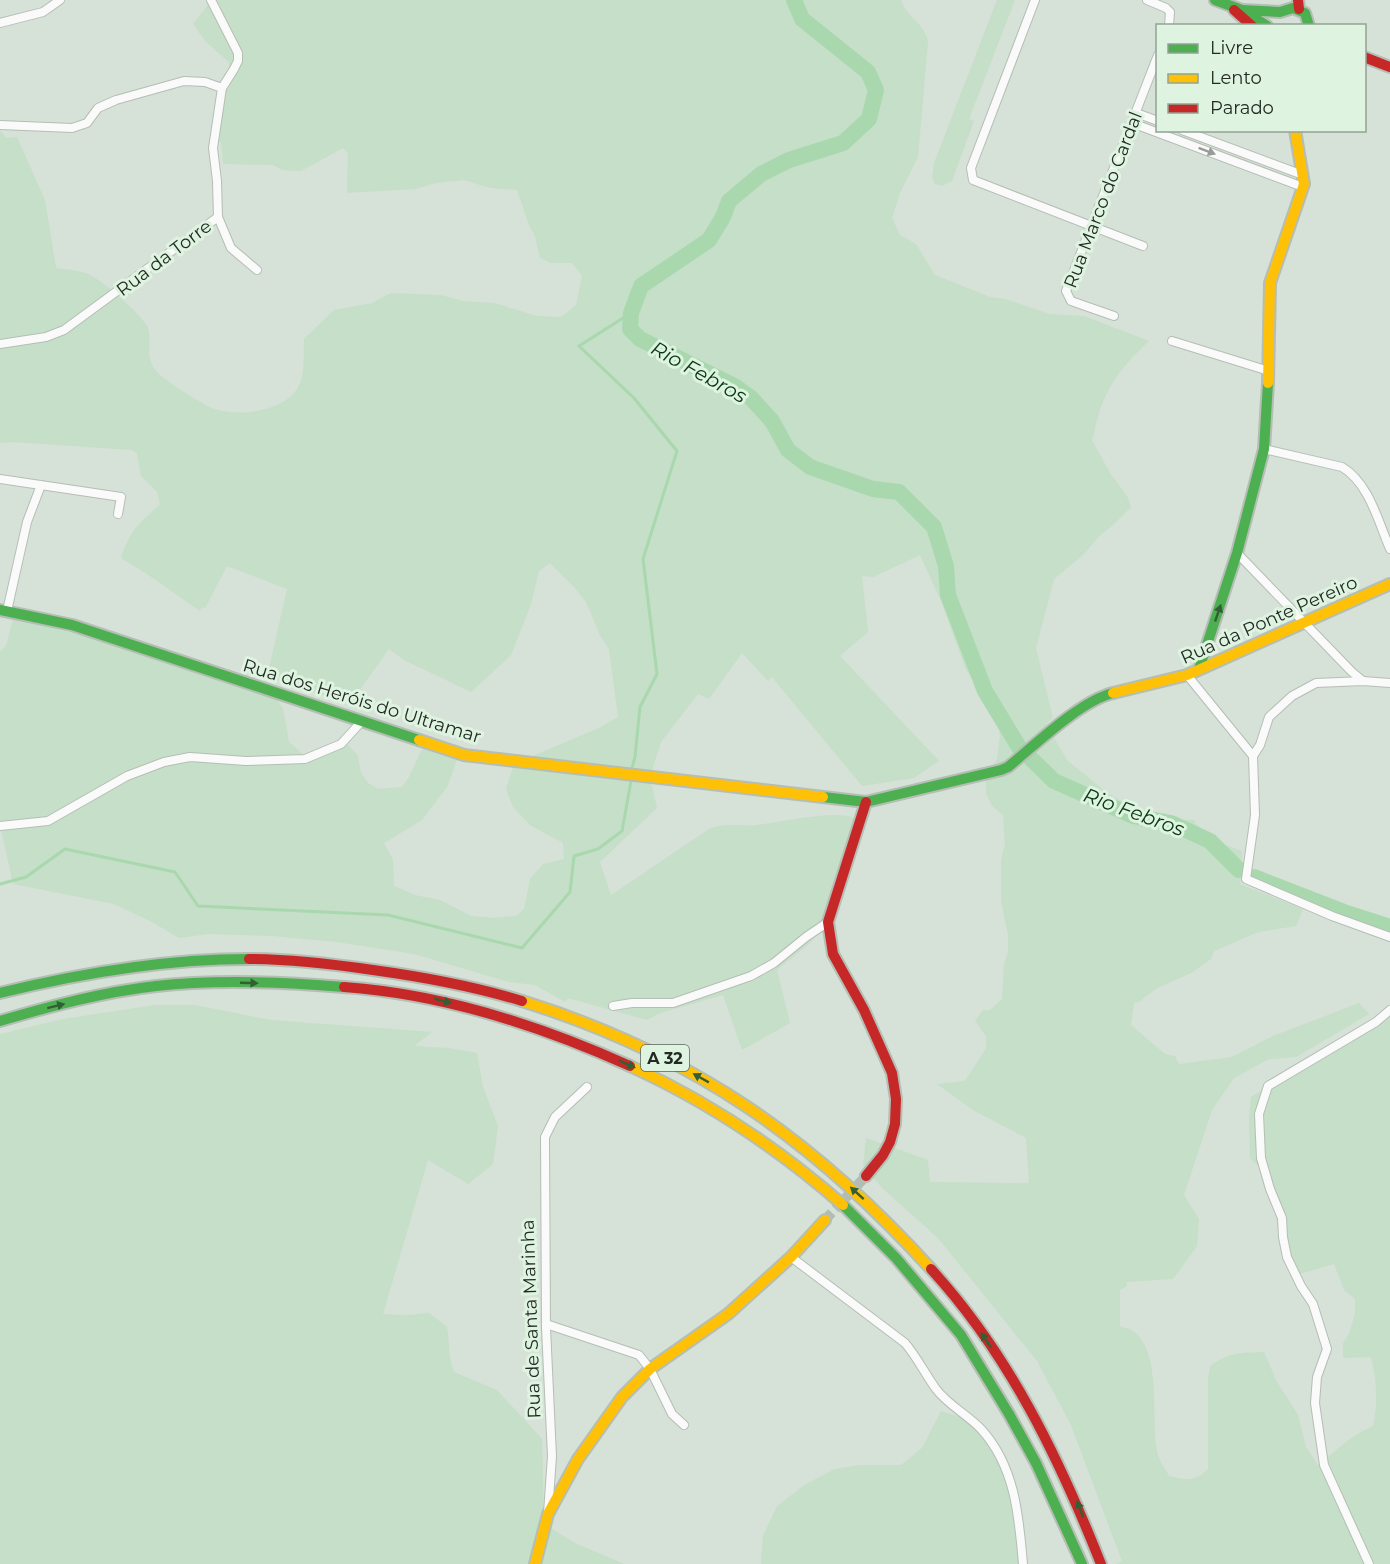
<svg xmlns="http://www.w3.org/2000/svg" width="1390" height="1564" font-family="Montserrat,sans-serif">
	<style>
		.green { fill: #c6dfc8 }
		.lines { fill: none; stroke-linecap: round; stroke-linejoin: round }
		.stream { stroke: #a9d8ae; stroke-width: 3 }
		.river { stroke: #a9d8ae; stroke-width: 16 }
		.secondary-tunnel { stroke: #b2bcb3; stroke-width: 10; stroke-dasharray: 10 5; stroke-linecap: butt }
		.street-casing { stroke: #b5beb5; stroke-width: 10 }
		.fast-casing { stroke: #b5beb5; stroke-width: 14 }
		.slow-casing { stroke: #b5beb5; stroke-width: 14 }
		.jam-casing { stroke: #b5beb5; stroke-width: 14 }
		.street { stroke: #f9faf9; stroke-width: 8 }
		.fast { stroke: #4caf50; stroke-width: 10 }
		.slow { stroke: #ffc107; stroke-width: 10 }
		.jam { stroke: #c62828; stroke-width: 10 }
		.oneway { fill: #989c99 }
		.oneway2 { fill: #335f35 }
		.labels { text-anchor: middle; dominant-baseline: central; stroke-width: 6; stroke-linejoin: round; paint-order: stroke }
		.shield { fill: #def4e0; stroke: #5a675c; stroke-width: 1.5 }
		.shield-label { font-size: 16px; font-weight: bold; fill: #222a23 }
		.street-label { font-size: 18px; fill: #222a23; stroke: #def4e0 }
		.water-label { font-size: 20px; font-style: italic; fill: #093714; stroke: #def4e0 }
	</style>
	<rect width="100%" height="100%" fill="#d6e1d7"/>
	<!-- green -->
	<g class="green">
		<path d="M209 0H901C907 18 924 23 928 41L918 157 900 193 892 218 900 235 916 244 935 275 990 297 1005 299 1050 314 1084 316 1149 341C1126 362 1106 386 1098 417 1095 424 1095 432 1092 440L1110 473 1127 496 1131 507 1114 524 1099 536 1084 554 1054 579 1036 648 1053 718 1046 724 1067 760 1107 793 1136 809 1184 820H1195V823L1214 841 1242 851 1240 884 1303 909 1296 926 1258 932 1214 951 1211 959 1191 973 1157 988 1140 1001 1134 1003 1131 1025 1165 1054 1175 1056 1179 1064 1232 1057 1273 1036 1359 1003 1369 1014 1296 1057 1269 1059 1234 1078 1212 1110 1184 1195 1199 1219 1197 1246 1173 1279 1127 1282V1286L1120 1290V1326C1124 1327 1129 1329 1133 1331 1162 1351 1151 1420 1157 1451 1158 1460 1165 1468 1169 1476 1185 1480 1196 1482 1208 1469V1379L1210 1366C1230 1352 1240 1353 1264 1352L1276 1380 1298 1415 1306 1447 1318 1465C1336 1451 1351 1435 1373 1426 1378 1402 1377 1382 1371 1357L1343 1358V1343L1349 1334 1355 1314V1299L1344 1290 1334 1264 1296 1275C1286 1243 1287 1208 1269 1179 1264 1171 1256 1164 1250 1158L1249 1117 1251 1097 1358 1030 1390 1007V1564H1116L1122 1561 1071 1425 1037 1361 938 1238 882 1188 863 1166 866 1138 928 1160 930 1182 1029 1183 1026 1138 973 1110 937 1084 965 1081 986 1048V1036L975 1021 983 1010H990L1002 999 1004 965 1008 951V935L1001 901V860L1005 844 1003 815 992 806 986 793V776L997 759 1000 736 998 722 983 691 966 670 941 601 920 555 873 577 862 576 868 632 840 656 939 761 914 778 862 786 772 677 768 681 742 653 709 699 698 694 661 742 650 777 657 808 600 862 611 895 709 829C728 822 738 827 756 825 777 823 836 809 854 818 856 820 858 823 860 825L836 913 809 944 777 970 790 1023 742 1050 723 995 660 1013 647 1020 568 998 565 1002 535 985 509 982 414 954 337 942 273 936 208 934 179 938 152 922 114 904 13 884 0 825V651L6 646 13 619C102 637 188 668 274 696L283 708 289 742 305 756 345 741 358 756 361 773 368 783 378 789 402 787 409 777 422 749 457 760 447 787 422 820 384 843 393 860 394 886 415 895 440 900 471 916 495 918 516 916 524 909 530 879 543 864 564 859 563 843 530 825 513 807 506 789 514 764 601 727 618 717 609 649 600 635 586 602 575 588 550 563 539 571 531 604 511 655 471 692 404 660 389 649 361 688 371 711 267 677 287 589 227 566 205 608 202 607 200 611 147 574 121 558C131 527 139 525 160 504L157 492 141 476 137 453 132 450 14 442 0 443V130L6 138 17 137 45 200 56 268C68 270 81 270 92 276 104 282 143 316 148 328 153 342 142 359 160 375 171 384 205 407 218 410 244 417 293 410 301 380 305 368 303 352 304 339L334 310 372 303 391 293 441 295 463 301 494 303 537 316 561 317 576 305 582 276 572 263H551L540 258 535 236 530 228 517 190 490 188 464 180 436 183 415 189 347 193 348 153 343 148 301 171 282 170 273 165 223 164 221 142 217 141C221 114 229 89 229 62L205 41 193 24 207 6Z"/>
		<path d="M997 0H1015L969 119 974 121 952 181 942 186 935 184 932 178 934 163Z"/>
		<path d="M155 1005H195L271 1020 432 1032 414 1046 448 1048 477 1053 483 1087 498 1126 493 1164 468 1184 428 1160 383 1314 406 1315 429 1313 447 1327C450 1342 448 1358 454 1372L497 1390 542 1439 544 1524 575 1543 624 1564H0V1034L63 1019Z"/>
		<path d="M941 1411 966 1419 985 1435 1009 1471 1023 1564H761L763 1536 777 1506 806 1484 835 1469 860 1465H901L922 1448Z"/>
	</g>
	<g class="lines">
		<!-- stream -->
		<g class="stream">
			<path d="M631 313 579 346 634 398 677 451 643 559 657 674 640 707 635 757 632 768"/>
			<path d="M0 884 26 877 65 849 175 872 198 906 388 915 522 948 570 892 574 856 598 849 622 831 631 781"/>
		</g>
		<!-- river -->
		<g class="river">
			<path d="M794 0 802 19 868 72 876 90 869 119 843 143 789 160 761 174 729 201 723 217 709 240 641 286 631 313 630 329 640 339 736 387 751 398 772 421 788 450 810 467 873 489 899 492 934 527 946 566 948 595 985 691 1019 747 1054 781 1133 816 1171 823 1210 841 1239 870"/>
			<path d="M1254 877 1344 912 1390 927"/>
		</g>
		<!-- secondary-tunnel -->
		<path class="secondary-tunnel" d="M825 1220 866 1176"/>
		<defs>
			<g id="street">
				<path d="M1035 0 971 168 973 180 1143 246"/>
				<path d="M1147 0 1166 8 1170 12 1169 26"/>
				<path d="M0 23 43 12 60 0"/>
				<path d="M1136 113 1158 121"/>
				<path d="M1132 123 1303 187"/>
				<path d="M0 125 72 128 87 123 98 108 116 100 184 81 205 82 222 88"/>
				<path d="M1182 130 1303 175"/>
				<path d="M218 217 231 248 257 270"/>
				<path d="M1114 316 1071 301 1066 291 1158 55"/>
				<path d="M1172 341 1269 371"/>
				<path d="M0 344 46 337 64 330 218 217 217 181 213 148 222 88 234 69 238 61V53L211 0"/>
				<path d="M1264 449 1342 467C1369 483 1378 521 1390 549"/>
				<path d="M0 479 121 497 118 514"/>
				<path d="M1237 553 1352 672 1363 681"/>
				<path d="M7 611 27 522 41 485"/>
				<path d="M1187 675 1253 756 1255 815 1246 879 1332 916 1390 937"/>
				<path d="M1253 756 1260 745 1269 717 1292 696 1316 683 1363 681 1390 683"/>
				<path d="M0 826 48 821 127 776 164 762 190 757 246 761 305 759 341 744 362 721"/>
				<path d="M613 1006 632 1003H673L751 976 774 963 806 937 828 922"/>
				<path d="M791 1257 905 1343C917 1357 925 1374 936 1389 948 1405 968 1415 981 1429 1015 1466 1019 1516 1023 1564"/>
				<path d="M546 1324 639 1355 650 1369 672 1414 684 1425"/>
				<path d="M548 1513 552 1456 546 1328 545 1137 555 1117 587 1087"/>
				<path d="M1369 1564 1324 1465 1315 1403 1317 1377 1327 1349 1313 1304 1301 1286 1287 1257 1283 1237 1282 1218 1270 1189 1261 1158 1259 1114 1268 1086 1376 1022 1390 1010"/>
			</g>
			<g id="fast">
				<path d="M1215 0 1242 10 1267 26"/>
				<path d="M1242 10 1280 12 1293 8 1305 13 1309 26"/>
				<path d="M0 610 72 625 419 740"/>
				<path d="M1199 669 1237 553 1264 449 1268 383"/>
				<path d="M823 797 866 802 1001 770 1008 767C1035 745 1080 701 1113 693"/>
				<path d="M0 993C81 973 165 959 249 959"/>
				<path d="M0 1021C51 1006 103 992 156 986 218 979 283 982 344 987"/>
				<path d="M843 1205 896 1258 961 1335 1009 1414 1036 1463 1082 1564"/>
			</g>
			<g id="slow">
				<path d="M1268 383 1270 283 1304 184 1295 130"/>
				<path d="M1113 693 1187 675 1390 584"/>
				<path d="M419 740 464 755 823 797"/>
				<path d="M522 1001C692 1054 813 1139 931 1269"/>
				<path d="M630 1066C707 1101 779 1149 843 1205"/>
				<path d="M535 1564 548 1514 578 1459 622 1397 650 1369 728 1314 791 1257 825 1220"/>
			</g>
			<g id="jam">
				<path d="M1298 0 1299 9"/>
				<path d="M1234 10 1252 26"/>
				<path d="M1364 57 1390 67"/>
				<path d="M866 802 828 922 833 954 864 1010 892 1073 896 1099 895 1124 890 1142 883 1155 866 1176"/>
				<path d="M249 959C291 959 332 964 373 970 424 977 473 986 522 1001"/>
				<path d="M344 987C444 994 539 1025 630 1066"/>
				<path d="M931 1269C1009 1354 1059 1458 1101 1564"/>
			</g>
		</defs>
		<!-- street casing -->
		<use href="#street" class="street-casing"/>
		<!-- fast casing -->
		<use href="#fast" class="fast-casing"/>
		<!-- slow casing -->
		<use href="#slow" class="slow-casing"/>
		<!-- jam casing -->
		<use href="#jam" class="jam-casing"/>
		<!-- street -->
		<use href="#street" class="street"/>
		<!-- fast -->
		<use href="#fast" class="fast"/>
		<!-- slow -->
		<use href="#slow" class="slow"/>
		<!-- jam -->
		<use href="#jam" class="jam"/>
	</g>
	<!-- one-way arrows -->
	<defs><path id="oneway-solid" d="M-6-.8H1V-3.2L6.5 0L1 3.2V.8H-6Z" transform="scale(1.5)"/></defs>
	<use class="oneway" href="#oneway-solid" transform="translate(1207 151) rotate(21)"/>
	<g class="oneway2">
		<use href="#oneway-solid" transform="translate(1218 613) rotate(-71)"/>
		<use href="#oneway-solid" transform="translate(249 983) rotate(2)"/>
		<use href="#oneway-solid" transform="translate(443 1001) rotate(15)"/>
		<use href="#oneway-solid" transform="translate(56 1006) rotate(-14)"/>
		<use href="#oneway-solid" transform="translate(627 1064) rotate(24)"/>
		<use href="#oneway-solid" transform="translate(701 1078) rotate(-151)"/>
		<use href="#oneway-solid" transform="translate(857 1193) rotate(-138)"/>
		<use href="#oneway-solid" transform="translate(986 1340) rotate(-124)"/>
		<use href="#oneway-solid" transform="translate(1080 1509) rotate(-111)"/>
	</g>
	<g class="labels">
		<!-- shield labels -->
		<rect class="shield" x="641" y="1045" width="48" height="26" rx="4.5"/>
		<g class="shield-label">
			<text x="665" y="1058">A 32</text>
		</g>
		<!-- street labels -->
		<g class="street-label">
			<text transform="translate(1103 200) rotate(-69)">Rua Marco do Cardal</text>
			<text transform="translate(164 258) rotate(-37)">Rua da Torre</text>
			<text transform="translate(1269 620) rotate(-24)">Rua da Ponte Pereiro</text>
			<text transform="translate(362 701) rotate(17)">Rua dos Heróis do Ultramar</text>
			<text transform="translate(531 1319) rotate(-92)">Rua de Santa Marinha</text>
		</g>
		<!-- water labels -->
		<g class="water-label">
			<text transform="translate(699 372) rotate(29)">Rio Febros</text>
			<text transform="translate(1134 812) rotate(20)">Rio Febros</text>
		</g>
	</g>
	<!-- legend -->
	<rect x="1156" y="24" width="210" height="108" fill="#def4e0" stroke="#93a394" stroke-width="1.5"/>
	<rect x="1168" y="44" width="30" height="9" fill="#4caf50" stroke="#93a394" stroke-width="1.5"/>
	<text x="1210" y="54" font-size="18" fill="#222a23">Livre</text>
	<rect x="1168" y="74" width="30" height="9" fill="#ffc107" stroke="#93a394" stroke-width="1.5"/>
	<text x="1210" y="84" font-size="18" fill="#222a23">Lento</text>
	<rect x="1168" y="104" width="30" height="9" fill="#c62828" stroke="#93a394" stroke-width="1.5"/>
	<text x="1210" y="114" font-size="18" fill="#222a23">Parado</text>
</svg>
